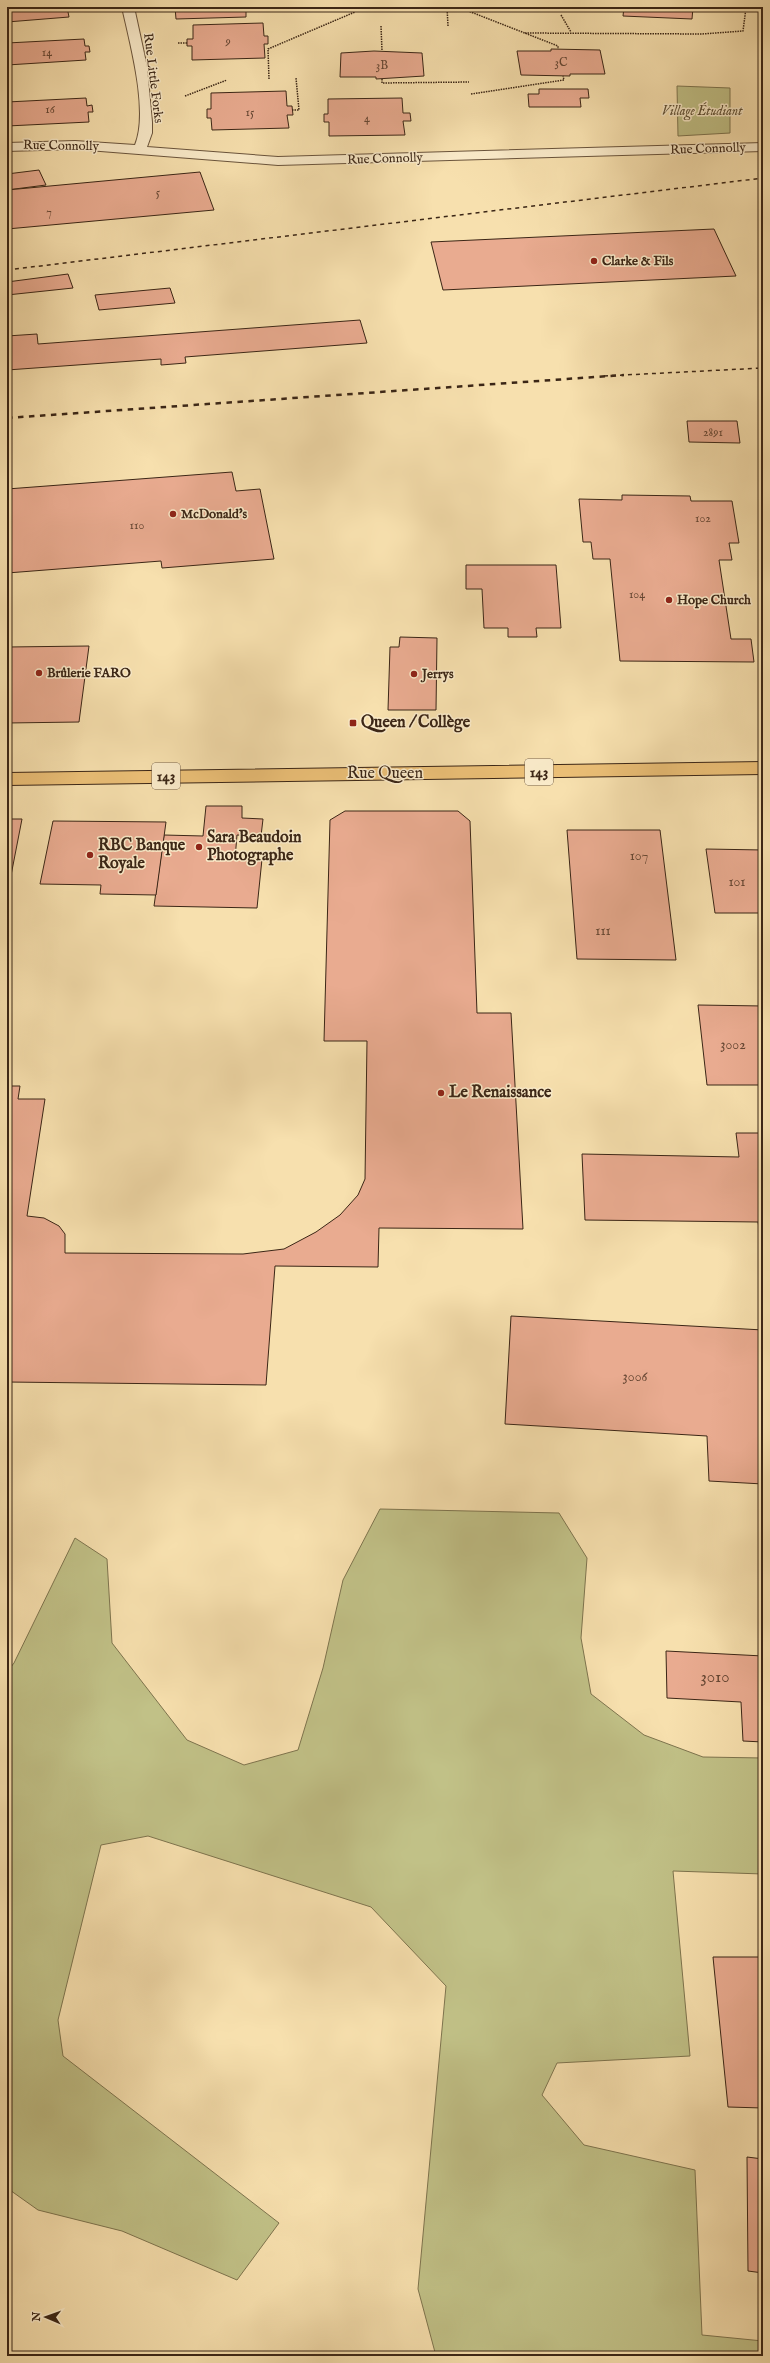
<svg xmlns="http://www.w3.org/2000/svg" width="770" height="2363" font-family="'IM FELL English',serif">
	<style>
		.green { fill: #c1c187; stroke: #7e744e }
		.building { fill: #e9ab90; stroke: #3b2616 }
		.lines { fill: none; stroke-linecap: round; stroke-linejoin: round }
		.street-casing { stroke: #6a543c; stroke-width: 2 }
		.primary-casing { stroke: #3b2616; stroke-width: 2 }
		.path { stroke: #3b2616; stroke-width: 1.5; stroke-dasharray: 1.5 1; stroke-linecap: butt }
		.street { fill: #faebca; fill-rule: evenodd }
		.primary { fill: #ecc077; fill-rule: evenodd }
		.rail-far1 { stroke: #3b2616; stroke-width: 1.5; stroke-dasharray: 4 4; stroke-linecap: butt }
		.rail { stroke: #3b2616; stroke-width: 2.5; stroke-dasharray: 5.5 5.5; stroke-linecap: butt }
		.poi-dot { fill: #8f2418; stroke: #faebca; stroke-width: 1.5 }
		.labels { text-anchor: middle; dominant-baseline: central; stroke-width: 3; stroke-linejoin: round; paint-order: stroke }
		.far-number-label { font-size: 12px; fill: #664734 }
		.far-street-label { font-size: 13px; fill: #3b2616; stroke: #faebca }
		.far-park-label { font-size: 13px; font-style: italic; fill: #5c4d32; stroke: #faebca }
		.far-poi-label { font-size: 13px; font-weight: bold; fill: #3b2616; stroke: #faebca; text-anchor: start }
		.number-label { font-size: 14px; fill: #664734 }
		.shield { fill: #faebca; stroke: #74614c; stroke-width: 1 }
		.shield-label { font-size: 15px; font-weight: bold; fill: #3b2616 }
		.poi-label { font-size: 16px; font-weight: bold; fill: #3b2616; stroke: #faebca; text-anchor: start }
		.street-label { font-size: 16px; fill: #3b2616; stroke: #faebca }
		.near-number-label { font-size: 17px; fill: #664734 }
	</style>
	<rect width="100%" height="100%" fill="#f7e0ae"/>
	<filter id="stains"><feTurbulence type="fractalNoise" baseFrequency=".005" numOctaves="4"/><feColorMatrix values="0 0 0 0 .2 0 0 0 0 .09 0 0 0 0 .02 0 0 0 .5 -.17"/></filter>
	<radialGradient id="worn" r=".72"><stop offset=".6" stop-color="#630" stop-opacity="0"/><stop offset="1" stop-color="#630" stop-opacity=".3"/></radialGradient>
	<!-- green -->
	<g class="green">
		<path d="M677 86 730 88V133L678 136Z"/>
		<path d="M380 1509 559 1513 587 1558 581 1638 591 1694 644 1735 703 1757 763 1758V1874L673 1871 690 2056 557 2063 542 2095 584 2145 695 2170 702 2335 763 2341V2356H436L418 2289 446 1986 371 1907 148 1836 101 1845 58 2020 63 2056 279 2223 237 2280 122 2231 38 2210 7 2188V1672L14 1663 75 1538 107 1559 112 1643 187 1740 244 1765 298 1750 323 1668 343 1580Z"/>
	</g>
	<!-- building -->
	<g class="building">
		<path d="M7 7H67L69 17 7 22Z"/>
		<path d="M175 7H246V17L176 19Z"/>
		<path d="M624 7H693L692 19 623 16Z"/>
		<path d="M263 23 264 36H268V44H264L265 58 192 60V46H187V39H193V25Z"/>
		<path d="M84 39 85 46H89L90 52H85L86 60 7 65V43Z"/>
		<path d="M551 49 600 50 605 74H570V76L521 75 517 51H551Z"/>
		<path d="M374 51 422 53 424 76 376 79V77H340L341 53Z"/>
		<path d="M539 89H588L589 98H580L581 107H529L528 94H539Z"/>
		<path d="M286 91 287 106H292L293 115H287L289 128 212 130 211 118H207V109H211V93Z"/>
		<path d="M86 98 87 106 92 105 93 112H88L89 122 7 126V102Z"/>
		<path d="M402 98 403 113H410L411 121H403L405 135 329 136V122H324V114H328V99Z"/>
		<path d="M39 170 46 185 7 190V174Z"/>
		<path d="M200 172 214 210 7 229V190Z"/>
		<path d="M714 229 736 276 443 290 431 242Z"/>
		<path d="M68 274 73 288 7 295V282Z"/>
		<path d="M170 288 175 303 99 310 95 295Z"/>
		<path d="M360 320 367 343 185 357 186 363 161 365V359L7 370V336L37 334 38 344Z"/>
		<path d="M687 421H737L740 443 689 442Z"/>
		<path d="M232 472 236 491 260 489 274 559 162 568 161 561 7 573V489Z"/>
		<path d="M622 495 690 496 691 501H732L739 543H729L732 560H719L731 639H751L754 662 620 661 610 559H593L591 542H583L579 499 622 500Z"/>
		<path d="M466 565H556L561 628H536L537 637H508V628H484L482 589H466Z"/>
		<path d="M400 637 437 638 436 710H388L390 647H399Z"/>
		<path d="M89 646 79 722 7 723 8 647Z"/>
		<path d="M206 806H242V818L263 819 261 836 237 835 235 859H262L257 908 154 906 164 835 203 836Z"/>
		<path d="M345 811H458L470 821 477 1013H511L523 1229 379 1228 378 1267 275 1266 266 1385 7 1382V1086H20L18 1099H45L27 1216 44 1218 59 1226 65 1234V1253L243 1254 284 1249 316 1232 340 1215 358 1195 365 1179 367 1041H324L330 820Z"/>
		<path d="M7 819H22L7 896Z"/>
		<path d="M53 821 166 822 156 895 100 894 101 885 40 884Z"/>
		<path d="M567 830H660L676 960 577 959Z"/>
		<path d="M706 849 763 850V913H715Z"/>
		<path d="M698 1005 763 1006V1085H707Z"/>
		<path d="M736 1133H763V1252L758 1222 585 1220 582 1154 739 1157Z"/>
		<path d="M511 1316 763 1330V1484L709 1481 707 1436 505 1424Z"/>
		<path d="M666 1651 763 1656V1742L743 1741 741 1702 667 1698Z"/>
		<path d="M713 1957H763V2108L728 2107Z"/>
		<path d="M747 2157 763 2159V2273L748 2271Z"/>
	</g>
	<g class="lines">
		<defs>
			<path id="street" d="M122 7H134L147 67 152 122V133L147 147 278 157 763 143V151L278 165 75 149 7 151V143L75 141 135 145C149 111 130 44 122 7Z"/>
			<path id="primary" d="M763 762V774L7 785V773Z"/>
		</defs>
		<!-- street casing -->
		<use href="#street" class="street-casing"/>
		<!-- primary casing -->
		<use href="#primary" class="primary-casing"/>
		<!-- path -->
		<g class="path">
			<path d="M447 7 448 26"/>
			<path d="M458 7 558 46V49"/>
			<path d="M561 15 571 32"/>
			<path d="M381 26 382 51"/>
			<path d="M525 33 702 34 743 31 746 8 737 7"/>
			<path d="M178 43H187"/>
			<path d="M269 79 268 49 355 12"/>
			<path d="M382 79V83L469 82"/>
			<path d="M471 94 564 80 563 76"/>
			<path d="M185 96 227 80"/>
			<path d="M292 110H299L296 78"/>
		</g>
		<!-- street -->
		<use href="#street" class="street"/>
		<!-- primary -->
		<use href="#primary" class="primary"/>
		<!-- rail-far1 -->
		<g class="rail-far1">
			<path d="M7 270 763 178"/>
			<path d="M604 376 763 368"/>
		</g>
		<!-- rail -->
		<path class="rail" d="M7 418 624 375"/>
	</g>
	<!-- markers -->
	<g class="poi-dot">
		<circle cx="594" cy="261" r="4"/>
		<circle cx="173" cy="514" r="4"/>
		<circle cx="669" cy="600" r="4"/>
		<circle cx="39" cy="673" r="4"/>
		<circle cx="414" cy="674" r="4"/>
		<rect x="349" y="719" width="8" height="8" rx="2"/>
		<circle cx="199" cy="847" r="4"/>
		<circle cx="90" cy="855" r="4"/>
		<circle cx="441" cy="1093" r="4"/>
	</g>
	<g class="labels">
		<!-- far-number labels -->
		<g class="far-number-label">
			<text x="228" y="41">9</text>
			<text x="47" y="52">14</text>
			<text x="561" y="62">3C</text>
			<text x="382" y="65">3B</text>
			<text x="50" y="109">16</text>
			<text x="250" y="112">15</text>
			<text x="367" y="118">4</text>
			<text x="158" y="192">5</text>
			<text x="49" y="212">7</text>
			<text x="713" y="432">2891</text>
			<text x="703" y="518">102</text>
			<text x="137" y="525">110</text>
			<text x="637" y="594">104</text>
		</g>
		<!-- far-street labels -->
		<g class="far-street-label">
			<text transform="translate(153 78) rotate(83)">Rue Little Forks</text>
			<text transform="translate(61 146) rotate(1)">Rue Connolly</text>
			<text transform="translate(708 149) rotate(-2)">Rue Connolly</text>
			<text transform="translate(385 159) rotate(-2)">Rue Connolly</text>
		</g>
		<!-- far-park labels -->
		<g class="far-park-label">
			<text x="702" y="111">Village Étudiant</text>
		</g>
		<!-- far-poi labels -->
		<g class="far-poi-label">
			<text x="602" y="261">Clarke &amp; Fils</text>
			<text x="181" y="514">McDonald's</text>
			<text x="677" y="600">Hope Church</text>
			<text x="47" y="673">Brûlerie FARO</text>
			<text x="422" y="674">Jerrys</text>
		</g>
		<!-- number labels -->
		<g class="number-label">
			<text x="639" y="856">107</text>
			<text x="737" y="882">101</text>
			<text x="603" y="931">111</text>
			<text x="733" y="1045">3002</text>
			<text x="635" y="1377">3006</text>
		</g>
		<!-- shield labels -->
		<g class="shield">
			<rect x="525" y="759" width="28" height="26" rx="3"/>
			<rect x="152" y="763" width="28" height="26" rx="3"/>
		</g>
		<g class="shield-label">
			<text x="539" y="772">143</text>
			<text x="166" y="776">143</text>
		</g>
		<!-- poi labels -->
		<g class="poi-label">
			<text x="361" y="723">Queen / Collège</text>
			<text x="207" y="838">Sara Beaudoin<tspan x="207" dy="18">Photographe</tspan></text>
			<text x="98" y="846">RBC Banque<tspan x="98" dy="18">Royale</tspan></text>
			<text x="449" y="1093">Le Renaissance</text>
		</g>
		<!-- street labels -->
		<g class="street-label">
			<text x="385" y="774">Rue Queen</text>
		</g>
		<!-- near-number labels -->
		<g class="near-number-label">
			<text x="715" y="1677">3010</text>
		</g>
	</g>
	<!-- margin -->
	<rect width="770" height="2363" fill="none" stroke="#f7e0ae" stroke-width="24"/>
	<rect x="8" y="8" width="754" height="2347" fill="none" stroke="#3b2616" stroke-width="2"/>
	<rect x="12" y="12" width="746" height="2339" fill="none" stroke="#3b2616"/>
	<!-- north arrow -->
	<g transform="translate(46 2317) rotate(272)" stroke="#faebca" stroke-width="3" paint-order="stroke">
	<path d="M0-3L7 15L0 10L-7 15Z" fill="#3b2616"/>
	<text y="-6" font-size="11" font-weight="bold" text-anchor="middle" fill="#3b2616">N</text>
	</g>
	<rect width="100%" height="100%" filter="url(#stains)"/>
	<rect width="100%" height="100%" fill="url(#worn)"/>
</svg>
